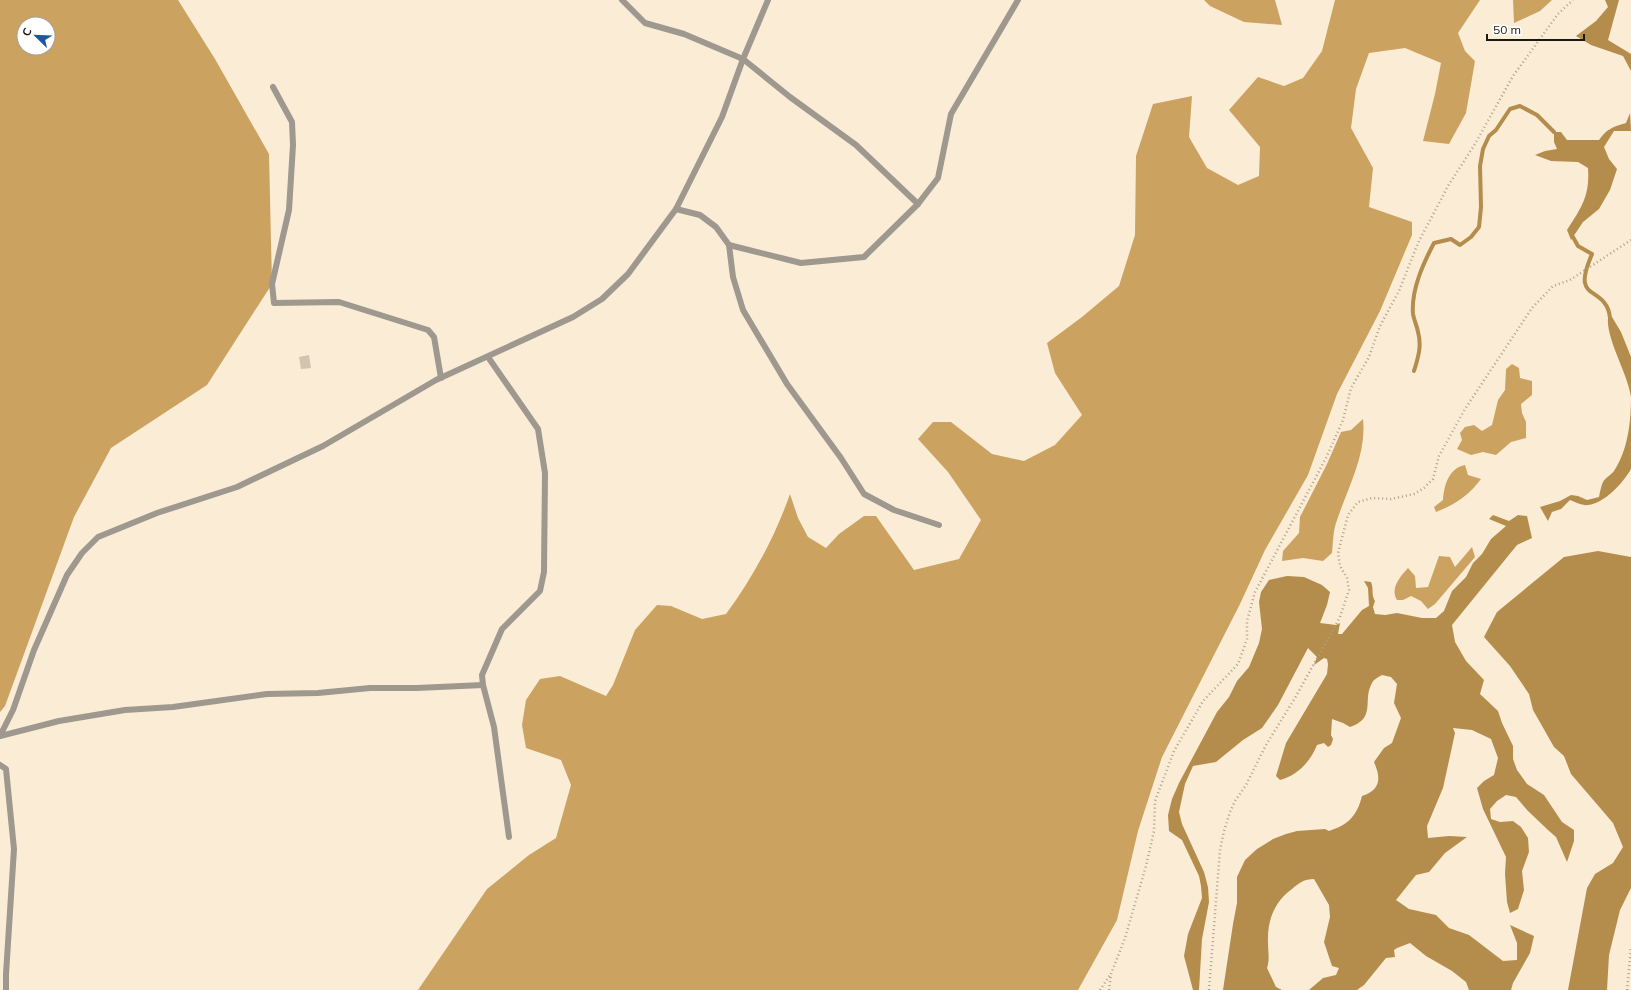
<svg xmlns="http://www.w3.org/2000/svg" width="1631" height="990" font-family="Mulish,sans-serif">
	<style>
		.forest { fill: #cba260; fill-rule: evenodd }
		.water { fill: #b48c4b }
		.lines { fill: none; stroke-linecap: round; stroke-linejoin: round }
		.stream { stroke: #b48c4b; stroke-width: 4 }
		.building { fill: #d2c4af }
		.path { stroke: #aca08f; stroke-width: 2.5; stroke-dasharray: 1 3; stroke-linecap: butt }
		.service { stroke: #9e988f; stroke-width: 6 }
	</style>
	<rect width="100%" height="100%" fill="#fbecd6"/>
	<!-- forest -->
	<g class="forest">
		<path d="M0 0H178L215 59 269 154 272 284 207 385 111 448 74 517 5 706 0 712ZM24 24H48V48H24Z"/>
		<path d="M1204 0H1275L1282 25 1244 22 1210 6Z"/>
		<path d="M1335 0H1480L1458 33 1465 51 1475 61 1466 113 1449 144 1423 141 1435 94 1441 63 1405 48 1369 53 1356 89 1351 128 1373 168 1369 207 1412 222V235L1380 311 1337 394 1308 475 1265 550 1240 604 1162 757 1138 831 1117 920 1078 990H418L487 889 529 855 556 838 571 785 561 760 526 748 522 725 526 700 540 679 560 676 606 696 613 685 635 630 657 605 671 606 702 619 726 614C753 577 775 537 790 494L798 518 808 537 826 548 839 534 864 516H876L914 570 959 559 981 520 948 472 918 439 933 422H951L992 454 1024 461 1055 445 1082 415 1055 373 1047 343 1082 317 1119 286 1135 235 1136 156 1153 104 1192 96 1189 137 1207 168 1238 185 1259 176 1260 147 1229 110 1258 77 1284 86 1303 78 1322 51Z"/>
		<path d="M1513 0H1552L1540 11 1514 23Z"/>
		<path d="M1512 364 1519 368 1520 378 1532 381V395L1521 404 1522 413 1526 422V438L1511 442 1496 455 1483 452 1471 455 1457 449 1462 440 1460 433 1465 427 1474 425 1482 431 1492 425 1498 400 1505 390 1506 369Z"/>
		<path d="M1363 419C1367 455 1347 489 1336 523 1333 532 1333 544 1332 553L1323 561 1303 558 1282 561 1283 551 1299 533 1300 517 1327 464 1341 432 1351 430Z"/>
		<path d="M1465 465 1468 475 1481 479C1468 496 1456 504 1436 512L1434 507 1443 500C1444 485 1449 468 1465 465Z"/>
		<path d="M1472 547 1475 557 1435 604 1428 609 1421 601 1411 596 1403 600H1397C1390 588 1400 577 1408 568L1415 576 1416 588 1428 587 1439 556 1450 557 1455 567Z"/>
	</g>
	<!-- water -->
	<g class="water">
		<path d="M1605 0H1619L1608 40 1631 54V71L1623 56 1591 45 1576 36 1596 21 1608 7Z"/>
		<path d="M1630 113 1631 131H1614L1604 147 1609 159 1617 169 1610 190 1599 209 1583 222 1571 240 1567 230C1582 207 1590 195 1588 168L1578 162 1551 161 1535 155 1545 151 1557 149 1554 142V132H1561L1567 140H1599C1607 129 1612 127 1626 123Z"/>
		<path d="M1612 317 1621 332 1631 357V469C1623 483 1605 503 1588 505 1583 506 1575 502 1570 500L1561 509 1552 512 1548 521 1540 507 1560 501 1571 495 1578 496 1587 500 1599 497C1600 492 1601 486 1603 482 1605 478 1611 475 1614 471 1628 450 1631 422 1631 397 1628 374 1606 339 1608 318Z"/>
		<path d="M1493 515 1509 521 1518 515 1527 516 1532 538 1517 545 1452 625 1455 642 1466 661 1484 680 1480 694 1498 711 1502 723 1513 746V759L1517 770 1527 784 1544 795 1562 822 1574 830V841L1567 862 1556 837 1548 830 1527 810 1516 797 1506 795 1497 801 1490 809 1491 819 1500 822 1513 821 1521 827 1528 838 1529 852 1522 871 1524 890 1518 909 1510 913 1507 902 1505 874 1506 857 1483 809 1477 788 1484 781 1494 775 1498 758 1491 739 1472 730 1453 728 1455 733 1443 788 1427 826 1428 838 1449 836 1467 837 1445 853 1429 872 1416 875 1396 900 1409 909 1436 915 1449 928 1469 935 1503 961 1517 960V943L1510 925 1534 936 1530 953 1513 983 1511 990H1469L1466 982 1452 971 1426 956 1410 943 1397 948 1394 950 1395 957 1386 958 1364 985 1357 990H1309L1323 978 1336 975 1339 968 1332 966 1324 942 1330 917 1329 905 1314 879C1304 879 1299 883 1292 889 1274 902 1267 921 1268 943 1268 952 1270 959 1267 968L1276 987 1282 990H1223L1233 924 1237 903V877L1245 860 1257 849 1273 839 1286 834 1297 831 1325 829 1329 831C1348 825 1357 816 1362 796 1381 790 1381 778 1374 762L1384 748 1392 743 1401 718 1394 703 1397 684 1391 677 1382 675C1379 677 1374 679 1372 683 1362 700 1377 718 1350 727L1343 723 1332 719 1331 735 1333 739 1331 745 1328 747 1324 743 1317 745C1310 762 1298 775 1280 780L1276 776 1286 743 1327 674 1328 664 1327 659 1324 658 1314 665 1317 657 1308 648 1278 705 1262 728 1243 740 1216 762 1193 766 1185 784 1179 812 1182 824 1204 872 1208 887 1209 902 1202 939 1199 990H1193L1184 956 1188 934 1202 898 1201 886 1199 876 1182 840 1169 831 1168 815 1172 799 1179 783 1217 712 1229 697 1237 681 1249 667 1259 643 1262 629 1259 602 1261 592 1269 580 1287 576 1304 577 1322 585 1330 592 1327 605 1320 623 1336 625 1340 623 1338 634H1342L1362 610 1369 606 1368 588 1364 581 1371 582C1374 589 1371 595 1375 601L1373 607 1375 614 1385 615 1397 613 1422 618H1436L1444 611 1452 591 1466 577 1473 563 1482 554 1491 539 1506 526 1489 519Z"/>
		<path d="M1598 551 1631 557V888L1620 910 1609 955 1607 990H1568L1587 888 1595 874 1613 863 1623 847 1613 823 1571 774 1564 756 1554 747 1533 710 1529 694 1510 666 1484 637 1497 612 1564 557Z"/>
	</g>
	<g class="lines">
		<!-- stream -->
		<g class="stream">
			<path d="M1573 237 1578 246 1592 254C1589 262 1583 274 1585 283 1587 296 1608 294 1610 318"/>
			<path d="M1414 371C1418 358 1422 346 1418 332 1417 326 1414 320 1413 314 1411 290 1423 264 1434 243L1451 239 1460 245 1471 237 1479 227 1481 207 1480 166 1483 149 1489 136 1496 130 1510 109 1520 106 1537 115 1554 132"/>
		</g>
	</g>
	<!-- building -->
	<path class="building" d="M309 355 311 368 301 369 299 357Z"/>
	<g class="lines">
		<!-- path -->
		<g class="path">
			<path d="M1100 990 1110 975"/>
			<path d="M1109 990 1111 974 1125 938 1146 866 1154 831 1155 801 1174 751 1203 701 1238 664 1247 639V621L1255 592 1326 458 1343 420 1351 388 1369 357 1380 326 1399 291 1418 243 1448 186 1475 144 1513 76 1558 14 1573 0"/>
			<path d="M1209 990 1220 850 1224 831 1230 812 1235 801 1246 785 1266 745 1295 698 1340 617 1349 590 1347 578 1340 566 1338 553 1348 515 1358 502 1372 498 1391 499 1414 494 1424 488 1433 479 1439 456 1465 409 1532 308 1553 286 1570 280 1631 240"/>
			<path d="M1627 990 1631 948"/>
		</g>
		<!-- service -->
		<g class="service">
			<path d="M622 0 645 23 684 34 743 59 790 97 856 145 918 204 864 257 801 263 729 245"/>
			<path d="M273 87 292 122 293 145 289 210 272 284 274 303 339 302 428 330 434 337 441 378"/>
			<path d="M918 204 938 178 951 114 1018 0"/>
			<path d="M676 209 700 215 716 227 729 245 733 277 743 310 787 384 841 458 864 494 894 510 939 525"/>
			<path d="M483 685 482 675 502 629 540 591 544 572 545 473 538 429 488 357"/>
			<path d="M0 736 13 710 34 650 67 575 82 553 98 537 157 513 237 487 323 446 436 380 573 317 602 299 628 274 676 209 722 117 743 59 768 0"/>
			<path d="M0 736 59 721 125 710 173 707 267 694 318 693 370 688H417L483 685 494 727 509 837"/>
			<path d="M0 765 6 769 14 849 6 974V990"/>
		</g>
	</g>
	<!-- north arrow -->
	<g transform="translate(36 36) rotate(293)"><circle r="19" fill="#ffffff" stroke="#a4a29f"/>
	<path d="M0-3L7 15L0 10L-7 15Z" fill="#1c55a6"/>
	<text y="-6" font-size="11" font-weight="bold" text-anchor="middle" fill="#1c170f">С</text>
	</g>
	<!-- scale -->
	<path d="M1487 34v6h97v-6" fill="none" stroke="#1c170f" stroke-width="2"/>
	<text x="1493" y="34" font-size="12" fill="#1c170f" stroke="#ffffff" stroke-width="3" paint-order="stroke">50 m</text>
</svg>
